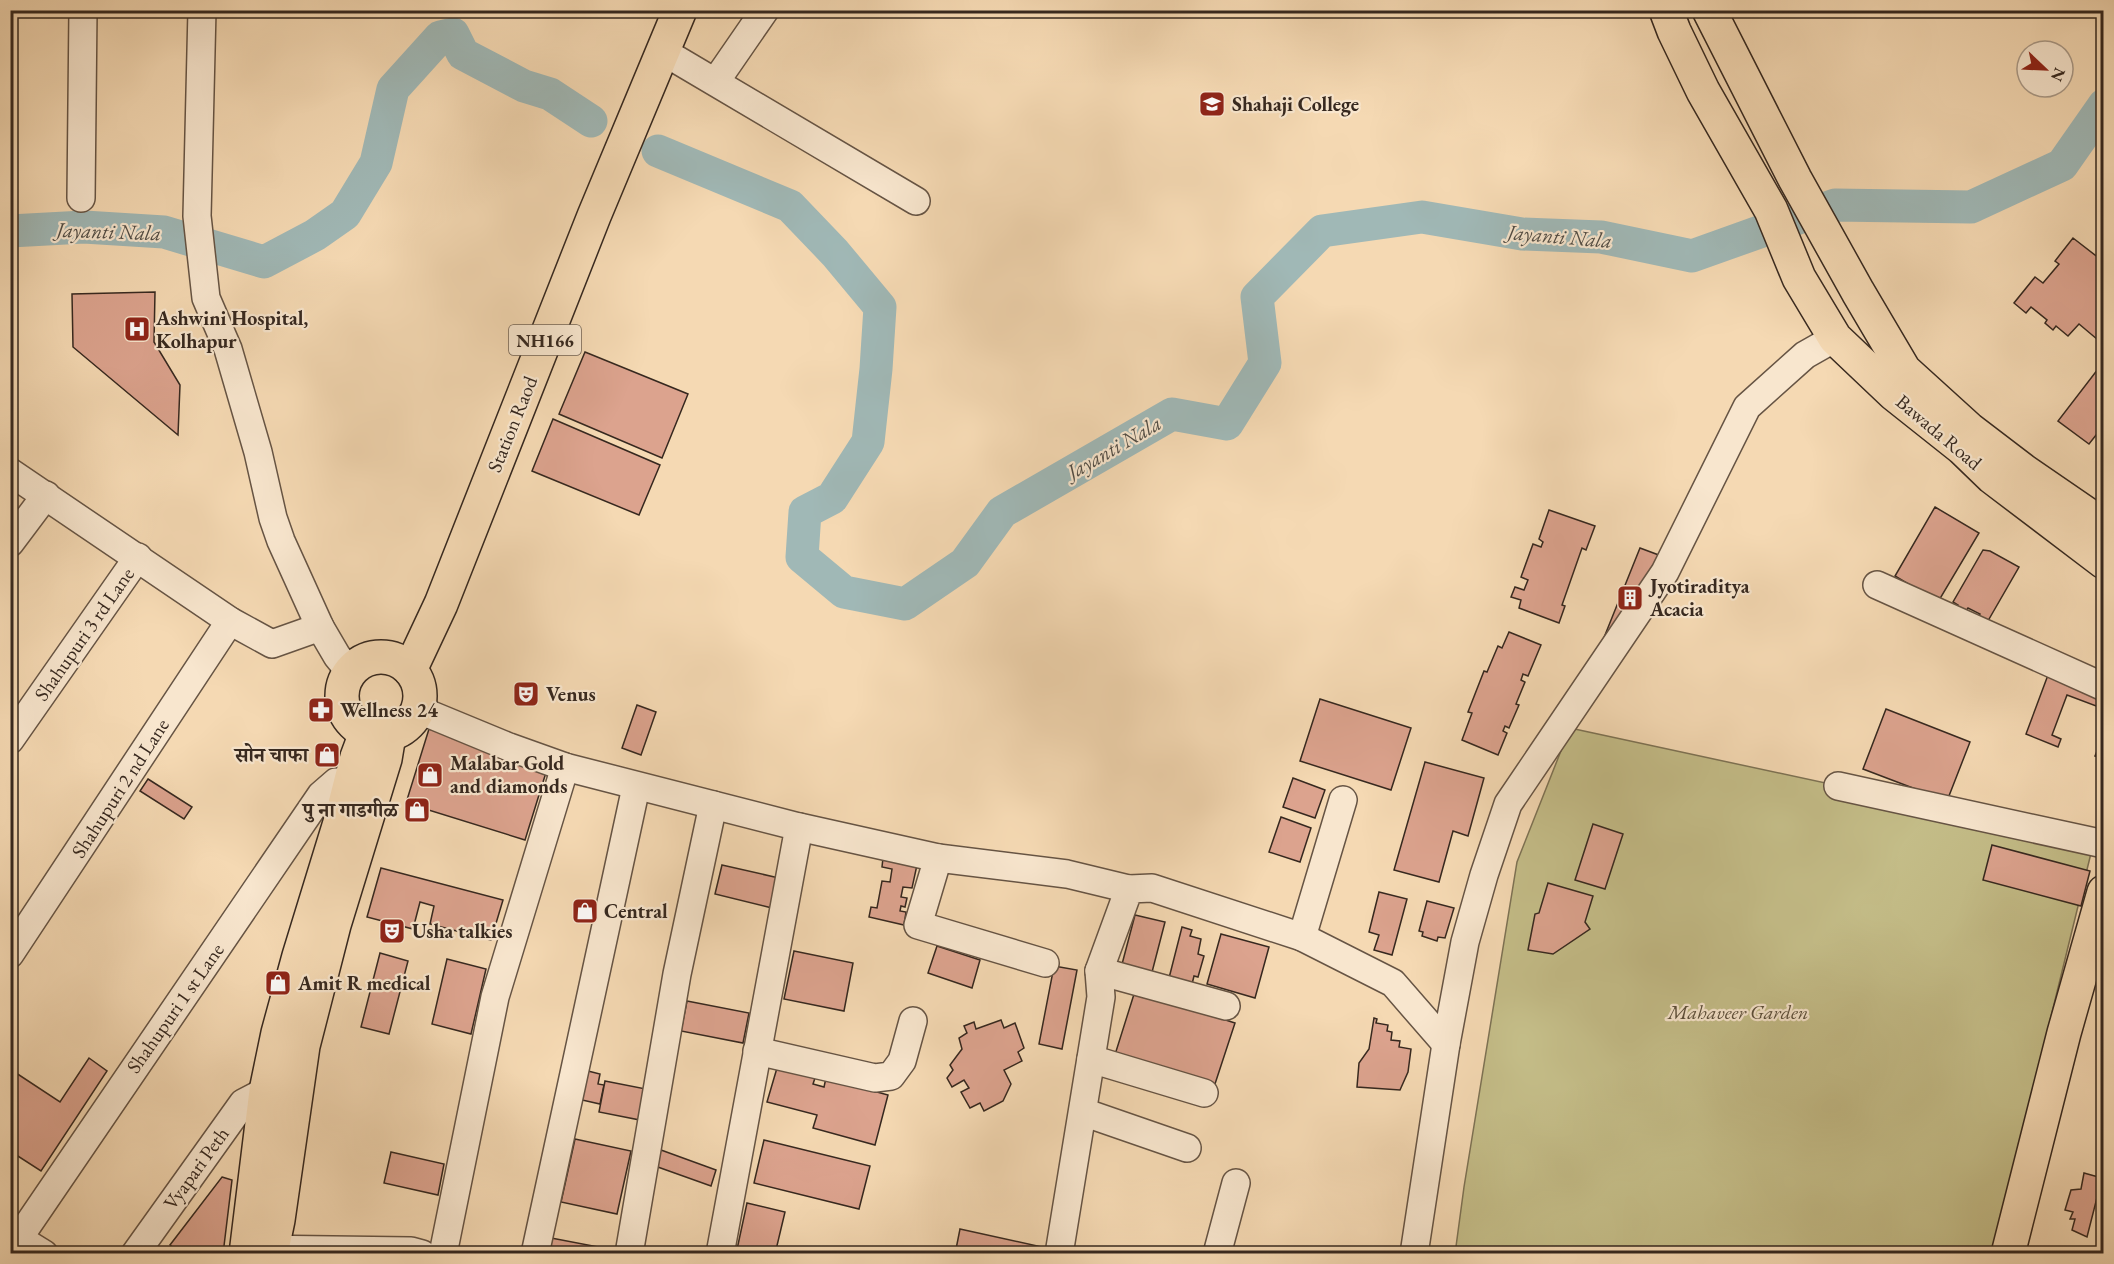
<svg xmlns="http://www.w3.org/2000/svg" width="2114" height="1264" font-family="'EB Garamond','Noto Serif Devanagari',serif">
	<style>
		.green { fill: #c4bd88; stroke: #7d7254; stroke-width: 1.5 }
		.lines { fill: none; stroke-linecap: round; stroke-linejoin: round }
		.river { stroke: #a0b8b6; stroke-width: 33 }
		.building { fill: #dca38e; stroke: #36281f; stroke-width: 1.5 }
		.minor-casing { stroke: #665444; stroke-width: 30 }
		.major-casing { stroke: #36281f; stroke-width: 36 }
		.highway-casing { stroke: #36281f; stroke-width: 36 }
		.minor { stroke: #f8e6ce; stroke-width: 27 }
		.major { stroke: #f5d9b3; stroke-width: 33 }
		.highway { stroke: #f5d9b3; stroke-width: 33 }
		.labels { text-anchor: middle; dominant-baseline: central; stroke-width: 4.5; stroke-linejoin: round; paint-order: stroke }
		.shield { fill: #f8e6ce; stroke: #706154; stroke-width: 1.5 }
		.shield-label { font-size: 18px; font-weight: bold; fill: #36281f }
		.poi-label { font-size: 20px; font-weight: bold; fill: #36281f; stroke: #f8e6ce; text-anchor: start }
		.street-label { font-size: 20px; fill: #36281f; stroke: #f8e6ce }
		.park-label { font-size: 20px; font-style: italic; fill: #5a4d39; stroke: #f8e6ce }
		.water-label { font-size: 21px; font-style: italic; fill: #504c45; stroke: #f8e6ce }
	</style>
	<rect width="100%" height="100%" fill="#f5d9b3"/>
	<filter id="stains"><feTurbulence type="fractalNoise" baseFrequency=".00333" numOctaves="4"/><feColorMatrix values="0 0 0 0 .2 0 0 0 0 .09 0 0 0 0 .02 0 0 0 .5 -.17"/></filter>
	<radialGradient id="worn" r=".72"><stop offset=".6" stop-color="#630" stop-opacity="0"/><stop offset="1" stop-color="#630" stop-opacity=".3"/></radialGradient>
	<!-- green -->
	<path class="green" d="M1570 728 2094 841 1993 1253 1455 1254 1464 1187 1517 862Z"/>
	<g class="lines">
		<!-- river -->
		<g class="river">
			<path d="M658 151 790 206 835 253 880 307 876 369 868 442 832 498 805 512 802 557 844 592 905 604 965 563 1002 512 1172 414 1227 424 1265 363 1257 297 1322 231 1422 217 1522 234 1601 237 1692 256 1835 205 1971 207 2062 165 2104 105"/>
			<path d="M10 231 84 227 164 232 264 262 315 235 345 214 376 163 393 89 440 37 453 34 463 54 524 86 550 94 591 121"/>
		</g>
	</g>
	<!-- building -->
	<g class="building">
		<path d="M2073 238 2104 262V345L2079 324 2068 336 2056 326 2053 330 2045 323 2047 320 2031 307 2026 313 2014 303 2035 277 2043 283 2059 264 2055 261Z"/>
		<path d="M155 292 154 342 180 385 178 435 73 347 72 294Z"/>
		<path d="M585 352 688 394 662 458 559 414Z"/>
		<path d="M2098 369 2104 373V425L2089 444 2058 421Z"/>
		<path d="M553 419 660 465 639 515 532 471Z"/>
		<path d="M1935 507 1979 533 1938 602 1895 576Z"/>
		<path d="M1549 510 1595 526 1586 550 1582 548 1562 605 1565 606 1559 623 1519 608 1521 600 1511 597 1515 587 1524 590 1528 580 1521 577 1533 544 1541 547 1543 542 1539 539Z"/>
		<path d="M1640 548 1664 557 1613 643 1603 640Z"/>
		<path d="M1983 550 1990 551 2019 567 1985 626 1976 621 1980 614 1968 608 1965 613 1956 610 1958 605 1953 602Z"/>
		<path d="M1509 632 1541 645 1528 676 1523 674 1521 680 1525 682 1516 704 1519 705 1509 728 1505 726 1503 731 1507 733 1498 755 1462 740 1472 713 1468 712 1484 671 1487 672 1498 646 1502 648Z"/>
		<path d="M2048 675 2104 696V709L2067 695 2052 735 2061 739 2058 747 2026 734Z"/>
		<path d="M1320 699 1411 728 1391 790 1300 761Z"/>
		<path d="M637 705 656 712 641 755 622 748Z"/>
		<path d="M1886 709 1970 742 1947 801 1863 769Z"/>
		<path d="M429 729 548 766 525 840 406 803Z"/>
		<path d="M2104 734V759L2095 756Z"/>
		<path d="M1425 762 1484 778 1468 836 1453 831 1439 882 1394 870Z"/>
		<path d="M1293 778 1325 790 1315 818 1283 807Z"/>
		<path d="M148 779 192 807 184 819 140 791Z"/>
		<path d="M1281 817 1311 828 1300 862 1269 852Z"/>
		<path d="M1593 824 1623 834 1605 889 1575 880Z"/>
		<path d="M1992 845 2090 871 2081 906 1983 880Z"/>
		<path d="M883 858 917 865 912 888 903 887 901 897 907 898 905 907 901 906 900 911 906 912 904 925 869 917 871 907 877 908 882 881 890 882 892 869 882 867Z"/>
		<path d="M722 865 779 878 772 908 715 894Z"/>
		<path d="M381 868 503 900 491 940 430 924 434 906 420 902 413 929 367 917Z"/>
		<path d="M1548 883 1593 896 1585 922 1590 929 1553 954 1528 950 1535 914 1539 913Z"/>
		<path d="M1379 892 1407 899 1392 955 1374 950 1379 935 1369 932Z"/>
		<path d="M1427 901 1454 908 1445 938 1438 937 1437 941 1422 936 1423 932 1419 931Z"/>
		<path d="M1135 915 1165 922 1151 976 1121 968Z"/>
		<path d="M1182 927 1192 930 1190 936 1201 939 1198 954 1204 956 1198 977 1194 976 1191 988 1168 982Z"/>
		<path d="M1221 934 1269 947 1255 998 1207 984Z"/>
		<path d="M937 946 980 960 972 988 928 973Z"/>
		<path d="M794 951 853 963 844 1011 784 999Z"/>
		<path d="M380 953 408 961 389 1034 361 1027Z"/>
		<path d="M447 959 486 969 471 1034 432 1024Z"/>
		<path d="M1054 966 1077 970 1062 1049 1039 1044Z"/>
		<path d="M1135 991 1235 1023 1212 1093 1113 1061Z"/>
		<path d="M687 1001 749 1013 743 1043 681 1031Z"/>
		<path d="M1374 1018 1377 1019 1376 1023 1388 1025 1387 1031 1392 1032 1391 1040 1400 1041 1399 1047 1411 1049 1408 1072 1400 1090 1357 1087 1359 1063 1369 1049Z"/>
		<path d="M1001 1020 1004 1028 1015 1023 1024 1048 1018 1052 1022 1061 1004 1070 1011 1084 1003 1101 984 1111 980 1103 970 1108 961 1092 969 1088 964 1080 952 1087 947 1078 953 1070 950 1065 962 1049 959 1038 967 1033 964 1026 974 1022 976 1029Z"/>
		<path d="M89 1058 107 1071 41 1171 10 1151V1069L60 1102Z"/>
		<path d="M777 1068 815 1078 813 1084 824 1087 826 1078 888 1095 875 1145 813 1128 817 1115 767 1102Z"/>
		<path d="M588 1071 600 1074 598 1084 604 1085 600 1104 582 1100Z"/>
		<path d="M605 1081 646 1089 640 1120 599 1112Z"/>
		<path d="M575 1139 631 1151 617 1214 561 1202Z"/>
		<path d="M764 1140 870 1166 859 1209 754 1183Z"/>
		<path d="M661 1150 716 1170 711 1186 655 1166Z"/>
		<path d="M391 1152 444 1164 438 1195 384 1183Z"/>
		<path d="M2084 1173 2102 1178 2087 1237 2072 1230 2075 1219H2070L2073 1212 2065 1210 2071 1190 2081 1189Z"/>
		<path d="M222 1177 232 1180 223 1254H181L170 1245Z"/>
		<path d="M747 1203 785 1212 775 1254H736Z"/>
		<path d="M960 1229 1042 1247 1040 1254H955Z"/>
		<path d="M546 1237 609 1249 608 1254H543Z"/>
	</g>
	<g class="lines">
		<defs>
			<g id="minor">
				<path d="M202 10 197 216 206 298 228 349 258 452 273 518 281 541 320 627 337 656 350 672"/>
				<path d="M664 52 916 201"/>
				<path d="M716 81 765 10"/>
				<path d="M81 198 83 10"/>
				<path d="M10 472 230 621 272 644 320 627"/>
				<path d="M10 543 46 495"/>
				<path d="M1877 585 2104 687"/>
				<path d="M417 709 509 747 565 767 799 827 720 1254"/>
				<path d="M10 740 138 557"/>
				<path d="M1838 786 2104 844"/>
				<path d="M799 827 938 858 918 925 1045 963"/>
				<path d="M938 858 1067 874 1129 889"/>
				<path d="M1302 937 1343 800"/>
				<path d="M10 954 230 621"/>
				<path d="M1099 971 1226 1006"/>
				<path d="M757 1051 875 1078 891 1076 902 1061 913 1021"/>
				<path d="M1091 1059 1204 1093"/>
				<path d="M1083 1112 1187 1148"/>
				<path d="M10 1233 44 1254"/>
				<path d="M254 1249 411 1251 422 1254"/>
				<path d="M10 1251 321 795 336 782H352"/>
				<path d="M135 1254 243 1103 266 1091"/>
				<path d="M443 1254 495 997 565 767"/>
				<path d="M535 1254 636 787"/>
				<path d="M629 1254 677 974 713 805"/>
				<path d="M1059 1254 1101 997 1099 971 1129 889 1152 888 1302 937 1393 983 1446 1044"/>
				<path d="M1217 1254 1236 1183"/>
				<path d="M1414 1254 1446 1044 1465 942 1484 875 1508 804 1665 572 1747 407 1805 355 1835 338"/>
			</g>
			<g id="major">
				<path d="M1666 10 1674 31 1703 91 1771 210 1799 278 1835 338 1894 394 1962 448 1992 477 2104 562"/>
				<path d="M1709 10 1795 179 1858 292 1904 370 1969 429 2024 471 2104 526"/>
				<path d="M2008 1254 2064 1033 2104 892"/>
			</g>
			<g id="highway">
				<circle cx="381" cy="696" r="39"/>
				<path d="M410 670 441 604 594 216 680 10"/>
				<path d="M246 1254 266 1091 278 1033 299 956 342 816 357 757 366 733"/>
				<path d="M271 1254 278 1220 303 1046 334 925 385 759 389 735"/>
			</g>
		</defs>
		<!-- minor casing -->
		<use href="#minor" class="minor-casing"/>
		<!-- major casing -->
		<use href="#major" class="major-casing"/>
		<!-- highway casing -->
		<use href="#highway" class="highway-casing"/>
		<!-- minor -->
		<use href="#minor" class="minor"/>
		<!-- major -->
		<use href="#major" class="major"/>
		<!-- highway -->
		<use href="#highway" class="highway"/>
	</g>
	<!-- icons -->
	<defs>
		<symbol id="university-square" viewBox="-11 -11 22 22"><rect x="-9" y="-9" width="18" height="18" rx="4" fill="#8f2418" stroke="#f8e6ce"/><path d="M0-5L7-2L0 1L-7-2ZM-4 1L0 2.5L4 1V4Q0 6-4 4Z" fill="#fff"/></symbol>
		<symbol id="hospital-square" viewBox="-11 -11 22 22"><rect x="-9" y="-9" width="18" height="18" rx="4" fill="#8f2418" stroke="#f8e6ce"/><path d="M-5-5h3v3.5h4V-5h3V5h-3V1.5h-4V5h-3Z" fill="#fff"/></symbol>
		<symbol id="building-square" viewBox="-11 -11 22 22"><rect x="-9" y="-9" width="18" height="18" rx="4" fill="#8f2418" stroke="#f8e6ce"/><path d="M-4-6H4V6H1V3H-1V6H-4ZM-2.5-4.3h1.7v1.8h-1.7ZM.8-4.3h1.7v1.8H.8ZM-2.5-1h1.7V.8h-1.7ZM.8-1h1.7V.8H.8Z" fill="#fff"/></symbol>
		<symbol id="theatre-square" viewBox="-11 -11 22 22"><rect x="-9" y="-9" width="18" height="18" rx="4" fill="#8f2418" stroke="#f8e6ce"/><path d="M-5-5.5Q0-4 5-5.5V0Q5 5 0 6Q-5 5-5 0ZM-3.3-2.5H-1v1.5H-3.3ZM1-2.5H3.3v1.5H1ZM-2.8 1Q0 5.5 2.8 1Z" fill="#fff"/></symbol>
		<symbol id="pharmacy-square" viewBox="-11 -11 22 22"><rect x="-9" y="-9" width="18" height="18" rx="4" fill="#8f2418" stroke="#f8e6ce"/><path d="M-2-6h4v4h4v4h-4v4h-4v-4h-4v-4h4Z" fill="#fff"/></symbol>
		<symbol id="shop-square" viewBox="-11 -11 22 22"><rect x="-9" y="-9" width="18" height="18" rx="4" fill="#8f2418" stroke="#f8e6ce"/><path d="M-5-2.5h2.3a2.7 3.5 0 0 1 5.4 0H5L5.5 6h-11ZM-1.5-2.5h3a1.5 2.3 0 0 0-3 0Z" fill="#fff"/></symbol>
	</defs>
	<g fill-rule="evenodd">
		<use href="#university-square" x="1197" y="89" width="30" height="30"/>
		<use href="#hospital-square" x="122" y="314" width="30" height="30"/>
		<use href="#building-square" x="1615" y="583" width="30" height="30"/>
		<use href="#theatre-square" x="511" y="679" width="30" height="30"/>
		<use href="#pharmacy-square" x="306" y="695" width="30" height="30"/>
		<use href="#shop-square" x="312" y="740" width="30" height="30"/>
		<use href="#shop-square" x="415" y="760" width="30" height="30"/>
		<use href="#shop-square" x="402" y="795" width="30" height="30"/>
		<use href="#shop-square" x="570" y="896" width="30" height="30"/>
		<use href="#theatre-square" x="377" y="916" width="30" height="30"/>
		<use href="#shop-square" x="263" y="968" width="30" height="30"/>
	</g>
	<g class="labels">
		<!-- shield labels -->
		<rect class="shield" x="509" y="325" width="72" height="30" rx="4.5"/>
		<g class="shield-label">
			<text x="545" y="340">NH166</text>
		</g>
		<!-- poi labels -->
		<g class="poi-label">
			<text x="1232" y="104">Shahaji College</text>
			<text x="156" y="318">Ashwini Hospital,<tspan x="156" dy="23">Kolhapur</tspan></text>
			<text x="1650" y="586">Jyotiraditya<tspan x="1650" dy="23">Acacia</tspan></text>
			<text x="546" y="694">Venus</text>
			<text x="340" y="710">Wellness 24</text>
			<text x="308" y="755" text-anchor="end">सोन चाफा</text>
			<text x="450" y="763">Malabar Gold<tspan x="450" dy="23">and diamonds</tspan></text>
			<text x="398" y="810" text-anchor="end">पु ना गाडगीळ</text>
			<text x="604" y="911">Central</text>
			<text x="412" y="931">Usha talkies</text>
			<text x="298" y="983">Amit R medical</text>
		</g>
		<!-- street labels -->
		<g class="street-label">
			<text transform="translate(512 424) rotate(-68)">Station Raod</text>
			<text transform="translate(1939 432) rotate(40)">Bawada Road</text>
			<text transform="translate(84 634) rotate(-55)">Shahupuri 3 rd Lane</text>
			<text transform="translate(120 788) rotate(-57)">Shahupuri 2 nd Lane</text>
			<text transform="translate(175 1008) rotate(-55)">Shahupuri 1 st Lane</text>
			<text transform="translate(196 1168) rotate(-54)">Vyapari Peth</text>
		</g>
		<!-- park labels -->
		<g class="park-label">
			<text x="1738" y="1012">Mahaveer Garden</text>
		</g>
		<!-- water labels -->
		<g class="water-label">
			<text transform="translate(109 231) rotate(2)">Jayanti Nala</text>
			<text transform="translate(1560 236) rotate(5)">Jayanti Nala</text>
			<text transform="translate(1114 447) rotate(-30)">Jayanti Nala</text>
		</g>
	</g>
	<!-- margin -->
	<rect width="2114" height="1264" fill="none" stroke="#f5d9b3" stroke-width="36"/>
	<rect x="12" y="12" width="2090" height="1240" fill="none" stroke="#36281f" stroke-width="3"/>
	<rect x="18" y="18" width="2078" height="1228" fill="none" stroke="#36281f" stroke-width="1.5"/>
	<!-- north arrow -->
	<g transform="translate(2045 69) rotate(113)"><circle r="28" fill="#f8e6ce" stroke="#aa9a88" stroke-width="1.5"/>
	<path d="M0-4.5L10 22L0 15L-10 22Z" fill="#8f2418"/>
	<text y="-9" font-size="16" font-weight="bold" text-anchor="middle" fill="#36281f">N</text>
	</g>
	<rect width="100%" height="100%" filter="url(#stains)"/>
	<rect width="100%" height="100%" fill="url(#worn)"/>
</svg>
